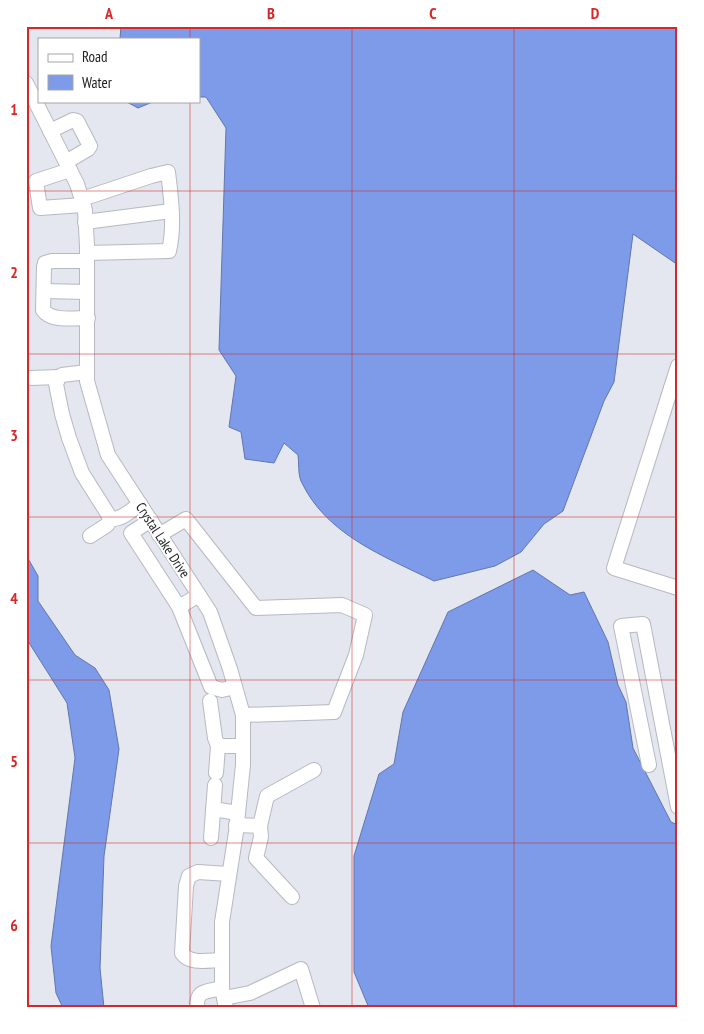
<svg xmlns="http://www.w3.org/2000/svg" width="704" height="1034" font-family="'PT Sans Narrow',sans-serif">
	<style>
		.water { fill: #7d9be8; stroke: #6176ad }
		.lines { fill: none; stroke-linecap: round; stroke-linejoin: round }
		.minor-casing { stroke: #b6b9c0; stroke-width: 16 }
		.minor { stroke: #fff; stroke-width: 14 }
		.grid { fill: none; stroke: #d62828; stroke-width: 1; stroke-opacity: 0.55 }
		.labels { text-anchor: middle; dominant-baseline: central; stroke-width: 4; stroke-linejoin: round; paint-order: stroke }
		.street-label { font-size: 14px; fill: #202124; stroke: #fff }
		.neatline { fill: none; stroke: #d62828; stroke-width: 2 }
		.grid-label { font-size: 16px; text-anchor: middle; font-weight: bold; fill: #d62828 }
	</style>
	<rect width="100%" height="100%" fill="#e4e7ef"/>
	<!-- water -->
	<g class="water">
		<path d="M121 26H678V265L633 234 614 382 604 401 563 511 544 524 521 552 495 566 434 581C384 556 326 535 301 481 298 474 299 463 298 455L284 443 274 463 245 459 241 432 229 427 236 376 219 350 226 128 206 97H199V39H120Z"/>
		<path d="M125 101H155L138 108Z"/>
		<path d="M26 555 38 576V601L75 655 95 668 109 690 119 749 104 856 100 968 104 1008H63L56 993 51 946 75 758 67 703 26 638Z"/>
		<path d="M533 570 570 595 584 592 608 642 618 685 626 702 633 748 671 822 678 825V1008H369L354 972V856L379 774 394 764 403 712 448 612Z"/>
	</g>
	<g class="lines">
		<defs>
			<g id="minor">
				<path d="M26 83 77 184 85 210 87 246V381L108 455 210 612 230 669 243 715V765L236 832 222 922V988L226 1008"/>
				<path d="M50 131 73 120 77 121 90 146 88 149 66 162"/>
				<path d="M70 170 36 181 40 208 83 205"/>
				<path d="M82 199 151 176 168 172C171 197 175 226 169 251L87 253"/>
				<path d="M85 222 171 211"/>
				<path d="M87 261H52L45 263 44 267 43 310C51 322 75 318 88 318"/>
				<path d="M44 291 87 292"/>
				<path d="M87 372 62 375 59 377 56 384 62 414 69 438 82 473 111 519C122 520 131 510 140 504"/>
				<path d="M31 378 59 377"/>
				<path d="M671 388 678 366"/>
				<path d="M678 390 671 388 614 568 678 588"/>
				<path d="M151 520 131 533 179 607 199 595"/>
				<path d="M159 535 186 519 256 608 342 605 365 615 356 655 334 712 243 715"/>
				<path d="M90 536 107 525 111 519"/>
				<path d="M179 607 211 687 222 690 235 687"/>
				<path d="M210 701 215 738 218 746H243"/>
				<path d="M649 765 621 626 643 624 678 807"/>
				<path d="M216 773 218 746"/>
				<path d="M213 809 238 813"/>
				<path d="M236 825 260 826 267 796 314 770"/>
				<path d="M260 826 261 837 256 858 292 897"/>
				<path d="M211 838 215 785"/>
				<path d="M222 960C209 960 190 965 182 953L186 886 189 876 198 872 229 874"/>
				<path d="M224 998 250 993 301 969 313 1008"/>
				<path d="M197 1008C196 989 207 992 222 988"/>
			</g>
		</defs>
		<!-- minor casing -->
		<use href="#minor" class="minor-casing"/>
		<!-- minor -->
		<use href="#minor" class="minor"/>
	</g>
	<!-- grid -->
	<path class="grid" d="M190 26V39M352 26V1008M514 26V1008M190 101V1008M26 191H678M26 354H678M26 517H678M26 680H678M26 843H678"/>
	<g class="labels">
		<!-- street labels -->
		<g class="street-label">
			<text transform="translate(163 540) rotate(57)">Crystal Lake Drive</text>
		</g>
	</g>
	<!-- border -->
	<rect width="704" height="1034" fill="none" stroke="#ffffff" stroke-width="55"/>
	<!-- legend -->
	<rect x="38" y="38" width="162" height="65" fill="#ffffff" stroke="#a6a6a7"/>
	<rect x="48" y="54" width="25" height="8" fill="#ffffff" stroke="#a6a6a7"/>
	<text x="82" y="62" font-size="15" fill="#202124">Road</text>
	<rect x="48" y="75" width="25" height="15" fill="#7d9be8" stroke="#a6a6a7"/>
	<text x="82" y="88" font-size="15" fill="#202124">Water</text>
	<rect x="28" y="28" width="648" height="978" class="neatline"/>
	<g class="grid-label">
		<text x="109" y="19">A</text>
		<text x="271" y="19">B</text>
		<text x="433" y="19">C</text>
		<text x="595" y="19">D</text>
		<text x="14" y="115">1</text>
		<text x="14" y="278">2</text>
		<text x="14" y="441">3</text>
		<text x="14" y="604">4</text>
		<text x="14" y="767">5</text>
		<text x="14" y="931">6</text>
	</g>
</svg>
